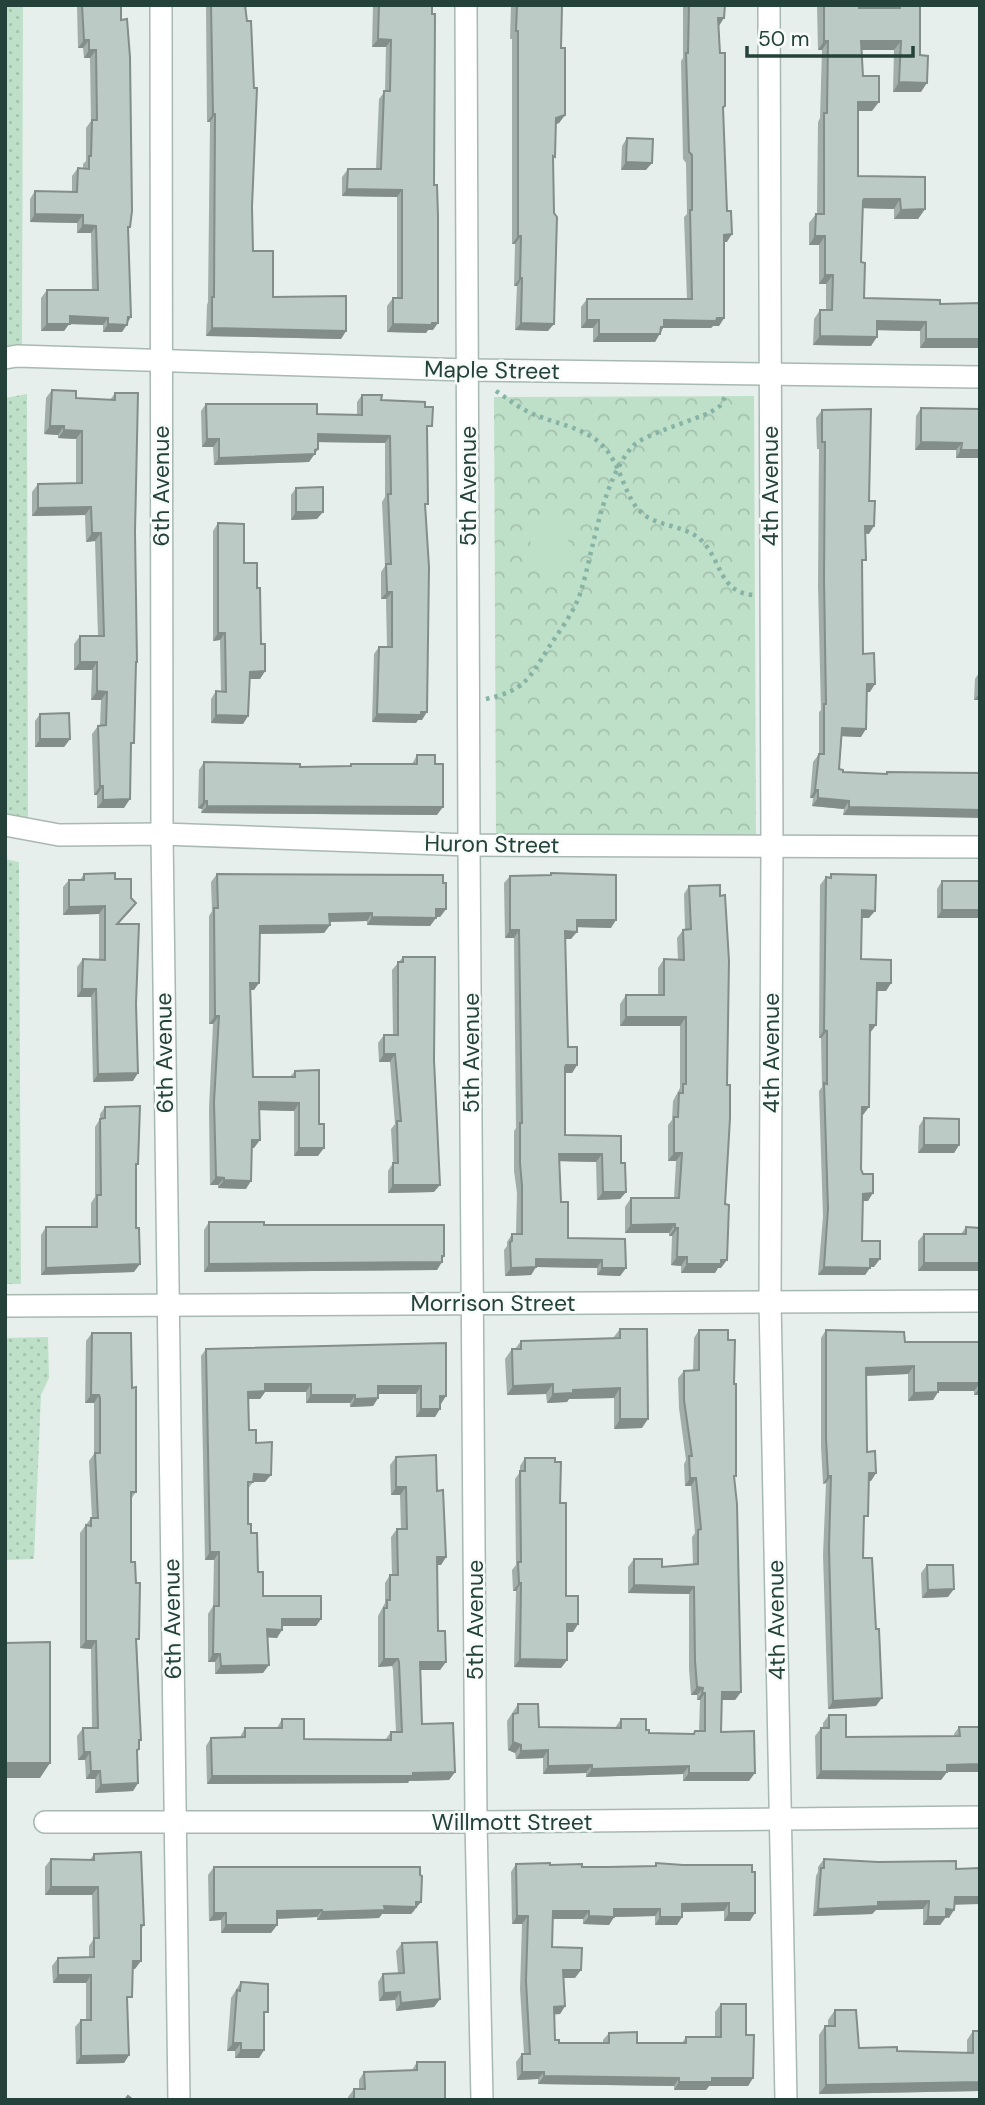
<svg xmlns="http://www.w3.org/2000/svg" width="985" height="2105" font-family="'DM Sans',sans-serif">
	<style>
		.grass { fill: url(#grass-dots) }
		.park { fill: url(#park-crowns) }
		.pitch { fill: #bfe0c8 }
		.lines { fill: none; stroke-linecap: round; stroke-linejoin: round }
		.minor-casing { stroke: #a8b8b2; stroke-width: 24 }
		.path { stroke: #86b3a5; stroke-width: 4.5; stroke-dasharray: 3.5 5; stroke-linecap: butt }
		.minor { stroke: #fff; stroke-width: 21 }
		.wall { fill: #a1aea9 }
		.shaded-wall { fill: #838d89 }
		.building { fill: #bbcac4; stroke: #838d89; stroke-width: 2 }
		.labels { text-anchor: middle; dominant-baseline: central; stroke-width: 5; stroke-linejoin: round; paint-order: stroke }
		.street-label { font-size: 23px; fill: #24423a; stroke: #f7fbf9 }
	</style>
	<defs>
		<pattern id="grass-dots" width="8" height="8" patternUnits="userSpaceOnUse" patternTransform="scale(1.75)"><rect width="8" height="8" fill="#bfe0c8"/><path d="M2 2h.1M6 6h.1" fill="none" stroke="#a4c1ad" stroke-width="1.8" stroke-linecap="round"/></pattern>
		<pattern id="park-crowns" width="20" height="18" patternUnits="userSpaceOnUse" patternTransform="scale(1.75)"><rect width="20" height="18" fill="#bfe0c8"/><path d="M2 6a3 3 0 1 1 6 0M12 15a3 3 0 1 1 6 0" fill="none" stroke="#a4c1ad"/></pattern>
	</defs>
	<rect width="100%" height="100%" fill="#e6efeb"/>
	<!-- grass -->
	<g class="grass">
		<path d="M5 5H23L22 349 5 351Z"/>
		<path d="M27 394 28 818 5 814V398Z"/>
		<path d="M5 859 19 862 21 1284H5Z"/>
		<path d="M48 1337 49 1378 41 1395 34 1559 5 1560V1338Z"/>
	</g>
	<!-- park -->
	<path class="park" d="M754 396 756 836 496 837 494 397Z"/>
	<!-- pitch -->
	<path class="pitch" d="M568 518 569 565 531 566 530 519Z"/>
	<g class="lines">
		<defs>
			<g id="minor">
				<path d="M161 5 162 834 179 2100"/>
				<path d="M466 5 469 845 476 1822 482 2100"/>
				<path d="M769 5 772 848 770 1301 786 2100"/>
				<path d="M5 358 17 356 467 370 980 377"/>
				<path d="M5 825 59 835 162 834 469 845 980 847"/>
				<path d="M5 1306 980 1301"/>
				<path d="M45 1822H476L980 1817"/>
			</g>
		</defs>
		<!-- minor casing -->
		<use href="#minor" class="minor-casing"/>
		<!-- path -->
		<g class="path">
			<path d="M496 391C505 397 514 404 523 409 547 423 581 425 601 444 622 464 624 498 642 513 658 527 684 525 700 539 722 559 718 592 753 595"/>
			<path d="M486 699C525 690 528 680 549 647 560 630 575 611 581 591 594 548 602 480 633 446 643 435 694 420 711 412L720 406 726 395"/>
		</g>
		<!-- minor -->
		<use href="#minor" class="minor"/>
	</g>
	<!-- wall -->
	<g class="wall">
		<path d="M77 5H121L128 230 127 325 122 332H103V325L69 324 64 331H41V298L47 290H92L91 233H77V223L30 222V199L35 191 72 192V176L78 168 83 169V164L86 161V128L91 121 90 58H84L83 48H78Z"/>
		<path d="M206 5H245L253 251 273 297 346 331 341 339 206 336 207 305 208 302 210 122H207Z"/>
		<path d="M373 5H432L433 330H428L426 333 387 332V306L393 298H397V197L342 196V177L348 169H376L379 99 385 91 386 47H372Z"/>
		<path d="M511 5H559L565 115 559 123 556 124 553 160 548 331 515 330 517 286H514L515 244H512V39H510Z"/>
		<path d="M683 5H725L718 26 723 109 727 242H724V318L719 326H713L711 328H663L655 342H593V328H581V307L587 299H687L684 217 687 214 686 163 683 159 681 61 683 58Z"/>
		<path d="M817 5H859V8H893L894 5H920L921 92H893L894 50H862L863 76 872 111H858V176L925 209 918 219H894V209L862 208 861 262 864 298 940 304 980 303V348H920V331L877 330 871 346 813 345 814 319 820 310H826V284H819V245H809V223L816 214H817L818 122 820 118 822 50H818Z"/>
		<path d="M627 138 646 170H621L622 146Z"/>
		<path d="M52 390 76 398 110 400 115 393 135 532V665L131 748 124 808H97V795H94L92 734 98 726H100L101 700H91L92 670H74V644L80 636H98L95 541 86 542 85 515 32 516V492L38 484 76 483V439L58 438V435L44 434 46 398Z"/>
		<path d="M362 395 381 400 427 433 422 720H418L416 723 372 722 374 654 379 647H387L386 599H381V572L385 566 382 502 385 497V443L318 442V449L309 462 214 465 213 447H202L201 411 206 404 317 414 357 415V402Z"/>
		<path d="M921 408 980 458H956V450H915L916 416Z"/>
		<path d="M822 410 869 501V534L865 533 862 566 863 654 870 692H867L861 737 842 736 839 769 843 772 886 774 887 772 980 773 843 815 844 809 812 806 813 798H810L813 762 819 754V712L821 710 818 586 819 449H817L816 418Z"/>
		<path d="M296 488 317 519 291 520V495Z"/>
		<path d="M218 523 244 563 257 588 265 671 260 679H249L248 716 243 724 211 723V699L216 691H221L220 640 213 641V531Z"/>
		<path d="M980 671V700H974L975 679Z"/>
		<path d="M40 714 70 739 64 747H35V721Z"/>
		<path d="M417 755 437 815 201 813 202 809 198 808 199 770 204 762 300 767 349 766 351 764H412Z"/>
		<path d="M551 873 611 928 577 927 571 939H565L568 1047 577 1065 572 1073H565V1135L621 1163 626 1192 620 1199 597 1200 596 1162 559 1161 561 1202 568 1238 626 1268 620 1276 597 1275V1268L536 1267 531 1275 505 1276 504 1250 507 1246V1242L512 1234H516L517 1193 514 1171V1131L516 1128 514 938H505L504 883 510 876 550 875Z"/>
		<path d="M84 874 115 879 131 910 118 924 133 1081 93 1082 91 997H77V967L83 959 99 960V914L63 915V887L69 880H80Z"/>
		<path d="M217 874 443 883 446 909 440 917H436L430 926 367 925V921L330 922V925L324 933 260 934 254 990H251L253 1077H290L295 1071 318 1156H294V1111L259 1110 254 1148H252L246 1189 218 1188V1185H210L209 1109 213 1024H209V916L212 911 211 882Z"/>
		<path d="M831 874 869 918H862L861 959 891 983 886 991H877L870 1033H869L863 1115H862L861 1169 868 1201H863L862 1241 874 1267H870L865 1275H818L823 1217 819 1091 822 1087 821 1038H819L820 885 826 877H829Z"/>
		<path d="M942 881H980V918H937V889Z"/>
		<path d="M689 886 721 1268H718L715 1273H681V1266L671 1265 672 1236H669V1233H625V1207L631 1198H674L676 1161H668V1125L672 1120 673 1101 680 1088V1026H620V1004L626 995H658V968L664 959 678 960 677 938 683 930 685 929 684 894Z"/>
		<path d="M403 957 434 1060V1192L388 1193V1171L393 1163 391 1129 395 1124 390 1062H379L378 1043 384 1035H393L392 970Z"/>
		<path d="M105 1107 138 1164 136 1167 134 1272 41 1275V1235L46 1227H91V1203L95 1197V1127L100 1119V1114Z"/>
		<path d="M924 1118 959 1145 954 1153H918L919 1126Z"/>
		<path d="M209 1222 264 1225 444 1256 437 1270 204 1272V1230Z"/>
		<path d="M966 1227 980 1228V1271H918V1241L924 1234H961Z"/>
		<path d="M620 1329 642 1428 614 1429V1398L569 1399 567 1402 547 1403 546 1394 507 1395 505 1359 512 1349H515L521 1341 613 1338Z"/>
		<path d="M699 1330 728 1340 734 1479 741 1692 735 1700H722L721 1732 749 1781H683V1774L586 1777V1773L543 1774V1758L516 1759 515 1753 508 1750 507 1721 518 1704 539 1727 615 1728 621 1719 646 1730 649 1733 693 1734 695 1731H699L700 1700H697V1695H691L689 1669V1594L628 1593V1567L634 1559 662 1567 693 1565 692 1537 695 1533 691 1486H685L684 1464 686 1460 679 1408 678 1378 684 1371H693L694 1338Z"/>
		<path d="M826 1330 905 1342H977L980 1338V1395H974V1391H938V1392L933 1400 908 1401V1374L866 1376 867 1452 876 1473 871 1481H869L864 1522 863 1558 876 1706 828 1709 823 1555 826 1483 823 1484 821 1446V1338Z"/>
		<path d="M92 1333 132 1388 136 1492 131 1499V1562L137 1642 141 1740 139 1743V1749L137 1752 138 1783 133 1791 95 1793V1779H86L85 1760H78L77 1736 83 1728H92L91 1649 80 1648V1533L91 1518H92L89 1461 94 1454V1403H85L86 1341Z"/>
		<path d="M446 1343 441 1404 435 1417H416V1394H378V1398L373 1406 350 1407V1403H306V1392H265L260 1399H248L249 1430 256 1443 265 1482H253L248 1489V1524L263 1596 321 1619 316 1626H282L277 1638 267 1637 263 1673 215 1674V1662H208V1614L213 1606 214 1560H205L201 1356 206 1349Z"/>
		<path d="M396 1457 437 1491 446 1557 441 1565H437L438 1631 446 1662 440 1670H421L422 1724 455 1772 449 1780 409 1781 408 1783 207 1784 206 1746 211 1738 240 1737 245 1728H277L282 1719 304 1739 385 1740 391 1732H396L393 1670 392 1666 378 1667V1616L385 1603V1583L390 1575H392L391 1537 397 1529H401L400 1495H391L390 1465Z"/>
		<path d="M525 1458 560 1503 566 1596 578 1624 573 1632H567V1660L561 1668 514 1667 516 1591H513L512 1570 516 1565 515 1479 520 1472V1466Z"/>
		<path d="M927 1565 948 1597 922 1598 921 1573Z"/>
		<path d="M829 1715 846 1737 954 1736V1734L959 1727H980L941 1780 816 1779 815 1736 821 1728H823V1723Z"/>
		<path d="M94 1854 144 1925 141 1930 135 1969H133L127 2004 129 2055 124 2063 76 2064 75 2027 81 2020H86V1983H53L52 1966 58 1958 89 1957V1946L93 1940 92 1895H45V1867L51 1859 90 1860Z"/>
		<path d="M824 1859 956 1869 980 1868V1904H954L949 1918 946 1917 940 1925H923V1909L876 1910 872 1914 813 1916 816 1876 818 1872V1867Z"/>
		<path d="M656 1863 683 1865 750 1921H724V1911L682 1912V1917L677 1925H655V1916L614 1917 609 1925 583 1924V1919H552V1947L575 1978H564L565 2006 560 2014H554L555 2040 559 2043H603V2040L609 2033 637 2043H682L686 2037H715V2012L721 2004 746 2035 753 2078 748 2086H709L706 2090H674V2086L538 2084V2079L517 2080 516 2062 522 2054H524L520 1989 522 1924H512L511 1872 516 1864 608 1867 654 1866Z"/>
		<path d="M214 1867 415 1910 411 1914H382L379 1918 317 1920V1917L277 1919V1925L271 1933H221V1920L209 1921 208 1875Z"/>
		<path d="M402 1943 440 1999 434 2007 396 2011 395 2000 379 2001 378 1982 383 1974 398 1973 396 1951Z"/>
		<path d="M241 1982 264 2018V2050L259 2058H235V2051H227L231 1998Z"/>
		<path d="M835 2010 859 2048 897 2051 967 2053V2040L973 2031 980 2091 819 2094V2035L825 2026H828V2020Z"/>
		<path d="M417 2062 445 2100H348V2097L354 2089H359V2080L364 2072 412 2070Z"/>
	</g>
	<!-- shaded-wall -->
	<g class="shaded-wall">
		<path d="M718 18H724L719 26H712Z"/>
		<path d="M378 39 391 40 386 47H372Z"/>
		<path d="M84 40H89L83 48H78Z"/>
		<path d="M824 41H828L822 50H818Z"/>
		<path d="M861 41H901L894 50H855Z"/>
		<path d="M89 50H96L90 58H84Z"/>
		<path d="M899 82 927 83 921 92H893Z"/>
		<path d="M858 102H879L872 111H852Z"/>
		<path d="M213 114H215L210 122H207Z"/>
		<path d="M565 115 559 123 550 126 556 118Z"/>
		<path d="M626 162 652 163 646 170H621Z"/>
		<path d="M347 189 402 190 397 197 342 196Z"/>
		<path d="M864 199H900L894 209 858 208Z"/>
		<path d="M925 209 918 219H894L901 210Z"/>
		<path d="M35 214 83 215 77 223 30 222Z"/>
		<path d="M83 225 96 226 91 233H77Z"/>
		<path d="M732 234 727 242H719L724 235Z"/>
		<path d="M518 236H521L515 244H512Z"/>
		<path d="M815 236H825L819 245H809Z"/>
		<path d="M825 275H833L826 284H819Z"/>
		<path d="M520 278H522L517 286H514Z"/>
		<path d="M70 316 108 318 103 325 69 324 64 331H41L47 324Z"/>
		<path d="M128 317H131L122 332H103L108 324Z"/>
		<path d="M724 318 719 326H713L711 328H663L655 342H593L599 334 664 320Z"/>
		<path d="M587 320H599L593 328H581Z"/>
		<path d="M877 321 926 322 920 331 871 330Z"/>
		<path d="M438 323 433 330H428L426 333 387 332 393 324Z"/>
		<path d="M521 323 554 324 548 331 515 330Z"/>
		<path d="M212 328 346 331 341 339 206 336Z"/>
		<path d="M820 336 877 337 871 346 813 345Z"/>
		<path d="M926 339H980V348H920Z"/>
		<path d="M50 426H64L58 435 44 434Z"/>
		<path d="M64 430 82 431 76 439 58 438Z"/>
		<path d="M318 434 390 436 385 443 312 442Z"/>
		<path d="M207 439H219L213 447H202Z"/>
		<path d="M921 442 962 443 956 450H915Z"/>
		<path d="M318 449 309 462 214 465 219 458Z"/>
		<path d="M961 450H980V458H956Z"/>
		<path d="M91 507 85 515 32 516 38 508Z"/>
		<path d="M296 512H323L317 519 291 520Z"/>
		<path d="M865 526H874L869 534 860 533Z"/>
		<path d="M92 533H101L95 541 86 542Z"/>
		<path d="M387 592H392L386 599H381Z"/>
		<path d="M218 633H225L220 640 213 641Z"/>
		<path d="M80 662H97L92 670H74Z"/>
		<path d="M265 671 260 679H244L250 672Z"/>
		<path d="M867 684H875L870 692H861Z"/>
		<path d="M97 691 107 692 101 700H91Z"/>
		<path d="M980 693V700H974Z"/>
		<path d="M421 712H427L422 720H418L416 723 372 722 377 714Z"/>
		<path d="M216 715 248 716 243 724 211 723Z"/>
		<path d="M842 728 866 729 861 737 837 736Z"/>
		<path d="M40 739H70L64 747H35Z"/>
		<path d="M100 786H103L97 795H94Z"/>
		<path d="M815 790H818L813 798H810Z"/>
		<path d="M818 798 849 801 844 809 812 806Z"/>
		<path d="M130 799 124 808H97L103 800Z"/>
		<path d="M204 801H207L202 809 198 808Z"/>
		<path d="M207 806 443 807 437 815 201 813Z"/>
		<path d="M849 807 980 810V818L843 815Z"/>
		<path d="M136 903 131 910 111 931 117 924Z"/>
		<path d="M105 906 99 914 63 915 69 907Z"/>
		<path d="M436 909H446L440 917H430Z"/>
		<path d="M862 910 875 911 869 918H857Z"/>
		<path d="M942 910H980V918H937Z"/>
		<path d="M372 913 367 921 324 922 329 914Z"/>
		<path d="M372 917 436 918 430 926 367 925Z"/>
		<path d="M577 920H616L611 928 572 927Z"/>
		<path d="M330 925 324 933 255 934 260 926Z"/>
		<path d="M510 930H519L514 938H505Z"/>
		<path d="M565 931 577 932 571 939H560Z"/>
		<path d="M250 983H259L254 990H245Z"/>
		<path d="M877 983H891L886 991H871Z"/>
		<path d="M82 989H96L91 997H77Z"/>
		<path d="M215 1016H219L213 1024H209Z"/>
		<path d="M626 1017H686L680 1026H620Z"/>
		<path d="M870 1025H876L870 1033 864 1032Z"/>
		<path d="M824 1030 827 1031 821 1038H819Z"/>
		<path d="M384 1054H395L390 1062H379Z"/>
		<path d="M566 1065H577L572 1073H561Z"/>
		<path d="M138 1073 133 1081 93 1082 98 1074Z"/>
		<path d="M259 1102 299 1103 294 1111 254 1110Z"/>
		<path d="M862 1107H869L863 1115 857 1114Z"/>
		<path d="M252 1140H260L254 1148H247Z"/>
		<path d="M924 1145H959L954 1153H918Z"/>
		<path d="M299 1148H324L318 1156H294Z"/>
		<path d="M674 1153H682L676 1161H668Z"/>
		<path d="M559 1154H602L596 1162 553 1161Z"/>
		<path d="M216 1177 224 1178 218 1185H210Z"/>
		<path d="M224 1180 251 1181 246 1189 218 1188Z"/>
		<path d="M393 1185H440L434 1192 388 1193Z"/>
		<path d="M603 1192H626L620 1199 597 1200Z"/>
		<path d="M873 1193 868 1201H858L863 1194Z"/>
		<path d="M675 1224 669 1233H625L631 1225Z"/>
		<path d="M675 1228H678L672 1236H669Z"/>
		<path d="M444 1256 440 1262H442L437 1270 204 1272 209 1264Z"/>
		<path d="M677 1257H687L681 1266 671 1265Z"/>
		<path d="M536 1259 602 1260 597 1268 536 1267 531 1275 505 1276 511 1268Z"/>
		<path d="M870 1259H880L874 1267H865Z"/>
		<path d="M727 1260 721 1268H718L715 1273H681L687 1264Z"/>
		<path d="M924 1263H980V1271H918Z"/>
		<path d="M140 1264 134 1272 41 1275 46 1268Z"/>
		<path d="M824 1267 870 1268 865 1275H818Z"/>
		<path d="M602 1268H626L620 1276 597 1275Z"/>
		<path d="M914 1366 908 1374 861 1376 866 1368Z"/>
		<path d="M938 1383H980L974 1391H933Z"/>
		<path d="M265 1384H311L306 1392H265L260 1399H242L248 1392Z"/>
		<path d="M553 1384 546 1394 507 1395 513 1386Z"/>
		<path d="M378 1386H421L416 1394H373Z"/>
		<path d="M620 1388 614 1398 569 1399 567 1402 547 1403 553 1394 573 1390Z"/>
		<path d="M980 1388V1395H974Z"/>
		<path d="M938 1392 933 1400 908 1401 914 1393Z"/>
		<path d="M91 1395H99L94 1403H85Z"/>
		<path d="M311 1395H355L350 1403H306Z"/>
		<path d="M440 1396H446L441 1404H435Z"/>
		<path d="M378 1398 373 1406 350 1407 355 1399Z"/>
		<path d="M421 1409H440L435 1417H416Z"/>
		<path d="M620 1419H648L642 1428 614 1429Z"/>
		<path d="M869 1473H876L871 1481H864Z"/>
		<path d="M254 1474 271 1475 265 1482H248Z"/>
		<path d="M828 1476H831L826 1483 823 1484Z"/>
		<path d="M690 1478H696L691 1486H685Z"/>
		<path d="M396 1487H406L400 1495H391Z"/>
		<path d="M210 1552H219L214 1560H205Z"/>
		<path d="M437 1557H446L441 1565H432Z"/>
		<path d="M519 1583H521L516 1591H513Z"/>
		<path d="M634 1585 694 1587 689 1594 628 1593Z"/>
		<path d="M954 1589 948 1597 922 1598 928 1590Z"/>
		<path d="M282 1619H321L316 1626H277Z"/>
		<path d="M567 1624H578L573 1632H561Z"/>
		<path d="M267 1629 282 1630 277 1638 262 1637Z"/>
		<path d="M86 1641H96L91 1649 80 1648Z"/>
		<path d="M213 1654H220L215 1662H208Z"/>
		<path d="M384 1659H398L392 1666 378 1667Z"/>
		<path d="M520 1659 567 1660 561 1668 514 1667Z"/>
		<path d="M420 1662H446L440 1670H415Z"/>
		<path d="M269 1665 263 1673 215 1674 221 1666Z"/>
		<path d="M697 1687 703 1688 697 1695H691Z"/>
		<path d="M722 1692H741L735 1700H716Z"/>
		<path d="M702 1693H705L700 1700H697Z"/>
		<path d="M882 1698 876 1706 828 1709 833 1701Z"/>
		<path d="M513 1742 521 1745 515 1753 508 1750Z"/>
		<path d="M548 1750 543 1758 516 1759 521 1751Z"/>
		<path d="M84 1752H90L85 1760H78Z"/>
		<path d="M5 1763H50L40 1778H5Z"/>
		<path d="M980 1764V1772H947L941 1780 816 1779 821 1771 947 1765Z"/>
		<path d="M592 1765 586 1773 543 1774 548 1766Z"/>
		<path d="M689 1766 683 1774 586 1777 592 1769Z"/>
		<path d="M91 1771H100L95 1779H86Z"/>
		<path d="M455 1772 449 1780 409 1781 408 1783 207 1784 212 1776Z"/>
		<path d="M689 1773H755L749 1781H683Z"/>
		<path d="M138 1783 133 1791 95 1793 101 1785Z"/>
		<path d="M51 1887H98L92 1895H45Z"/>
		<path d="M955 1897H980V1904L949 1905Z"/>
		<path d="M929 1901 923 1909 876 1910 872 1914 813 1916 818 1909 878 1902Z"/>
		<path d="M416 1902H421L411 1914H382L379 1918 317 1920 322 1912Z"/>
		<path d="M729 1903 724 1911 677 1912 682 1904Z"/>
		<path d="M614 1909H660L655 1916 614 1917 609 1925 583 1924 589 1916Z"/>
		<path d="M946 1909 954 1910 949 1918 946 1917 940 1925H923L928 1917Z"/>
		<path d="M322 1910 317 1917 271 1919 277 1911Z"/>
		<path d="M553 1911H589L583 1919H547Z"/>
		<path d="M214 1913H226L221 1920 209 1921Z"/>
		<path d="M729 1913H755L750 1921H724Z"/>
		<path d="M517 1916H528L522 1924H512Z"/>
		<path d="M660 1917H682L677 1925H655Z"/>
		<path d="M226 1925H277L271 1933H221Z"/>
		<path d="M133 1961H141L135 1969H127Z"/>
		<path d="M563 1970H581L575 1978H558Z"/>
		<path d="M58 1975H91L86 1983H53Z"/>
		<path d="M400 1992 395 2000 379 2001 384 1993Z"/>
		<path d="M440 1999 434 2007 396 2011 401 2003Z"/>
		<path d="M565 2006 560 2014 549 2015 554 2007Z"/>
		<path d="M233 2043H241L235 2051H227Z"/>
		<path d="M241 2050H264L259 2058H235Z"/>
		<path d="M129 2055 124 2063 76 2064 81 2056Z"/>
		<path d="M522 2072H544L538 2079 517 2080Z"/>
		<path d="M544 2076 679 2078 674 2086 538 2084Z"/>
		<path d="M712 2078H753L748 2086H709L706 2090H674L679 2082Z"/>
		<path d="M980 2082V2091L819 2094 826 2085Z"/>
	</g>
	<!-- building -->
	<g class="building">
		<path d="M82 5H121V20L127 19 130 57 132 211 130 227H128L131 317H128L127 325 108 324V318L70 316V324H47V290H98L96 226 83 225V215L35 214V191L77 192 78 168 89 169V156H91L92 120H97L96 50H89V40H84Z"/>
		<path d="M211 5H245L247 21H251L254 88H257L252 207 253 251H273V297L346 296V331L212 328V297H214L215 114H213Z"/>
		<path d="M379 5H432V14H435L434 185H437L438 216V323H432V325L393 324V298H402V190L347 189 348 169H381L384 91H390L391 40 378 39Z"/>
		<path d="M517 5H559V6H562L561 48H565V115L556 118 555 157 553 156 554 213 557 217 554 324 521 323 522 278H520L521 236H518V31H516Z"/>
		<path d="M689 5H725L724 18H718L720 53H725V106L723 107 727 211H731L732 234 724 235V318H717L716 321 664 320V327H661L660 334H599V320H587V299H692L690 210H692V155L689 152 686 53H688Z"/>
		<path d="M824 5H859V8H900V5H920V55L928 56 927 83 899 82 901 41H861L863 76H879V102H858V176L925 177V209L901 210 900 199H864L863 201 861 262 865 263 864 298 940 300V304L980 303V339H926V322L877 321V337L820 336V310H832L833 275H825V236H815L816 214H824V113H827L828 41H824Z"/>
		<path d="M627 138 653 139 652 163 626 162Z"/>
		<path d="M52 390 76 391V398L115 400V393H138L135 532 137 662H136L134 743H131L130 799 103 800V786H100L98 726 106 725 107 692 97 691V662H80V636H104L101 533H92L91 507 38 508V484L82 483V431L64 430V426H50Z"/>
		<path d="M362 395H382L381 400 425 402V407H433L432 426H427L428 504H425L429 567 427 712H421V715L377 714 379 647H392V592H387L386 564H391L388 494H391L390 436 318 434V449L315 450V454L219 458V439H207L206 404H317V414L362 415Z"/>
		<path d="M921 408 980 409V450H961L962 443 921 442Z"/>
		<path d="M871 409 869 501H875L874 526H865L866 560H862L863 654 874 653 875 684H867L866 729 842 728 839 769 843 770V772L887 774V772L980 773V810L849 807V801L818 798V790H815L819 754H824V704H826L824 579 825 442H822V410Z"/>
		<path d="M323 487V512H296V488Z"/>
		<path d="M218 523 244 524V563H257V588H260L261 644H265V671L250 672 248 716 216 715V691L226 692 225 633H218Z"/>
		<path d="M69 713 70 739H40V714Z"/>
		<path d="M417 755H435V764H443V807L207 806V801H204V762L300 764V767L351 766V764H417Z"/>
		<path d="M115 873V879H131V898L136 903 117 924H139L136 1004 138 1073 98 1074 96 989H82L83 959 105 960V906L69 907V880H84V874Z"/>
		<path d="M551 873 616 875V920H577V932L565 931 568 1047H577V1065H566L565 1067V1135L621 1136V1163H625L626 1192H603L602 1154H559L561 1202H568V1238L625 1239 626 1268H602V1260L536 1259V1267L511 1268 510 1242 512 1241V1234H522V1186L520 1163V1123H522L519 930H510V876L551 875Z"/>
		<path d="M217 874 443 875V883H446V909H436V918L372 917V913L329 914 330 925 260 926 259 983H250L253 1077H295V1071L319 1070V1124H324V1148H299V1103L259 1102 260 1140H252L251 1181 224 1180V1178L216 1177 214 1102 219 1016H215L214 908H218Z"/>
		<path d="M831 874 876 875 875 911 862 910 861 959 891 960V983H877L876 1025H870L869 1107H862L861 1169 863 1174H873V1193L863 1194 862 1241H880V1259H870V1268L824 1267 828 1209 824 1083 827 1084V1031L824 1030 826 877 831 878Z"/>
		<rect x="942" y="881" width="38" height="29"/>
		<path d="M720 885V896L725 895 729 961 727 1085H730V1118L725 1204 729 1205 727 1260H721V1264H687V1257H677L678 1228H675V1224L631 1225V1198H679L682 1153H674V1117H678L679 1093H683V1084H686V1017H626V995H664V959L684 960 683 930 691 929 689 886Z"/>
		<path d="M403 957H435L434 1060 440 1185H393V1163H398L397 1121H401L395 1054H384V1035H398V962H403Z"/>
		<path d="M140 1106 138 1164H136V1228H139L140 1264 46 1268V1227H97V1195H101L100 1119 105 1118V1107Z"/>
		<path d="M924 1118 959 1119V1145H924Z"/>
		<path d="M209 1222H264V1225H444V1256H442V1262L209 1264Z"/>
		<path d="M966 1227 980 1228V1263H924V1234H966Z"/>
		<path d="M620 1329H647L648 1419H620V1388L573 1390V1393L553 1394V1384L513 1386 512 1349H521V1341L620 1338Z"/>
		<path d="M699 1330H728V1340H735L734 1384H736V1476H734L737 1504 741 1692H722L721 1732 754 1731 755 1773H689V1766L592 1769V1765L548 1766V1750L521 1751V1745L513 1742V1714L518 1713V1704H538L539 1727 621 1728V1719H646V1730H649V1733L694 1734 695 1731H705V1693H702L703 1688 697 1687 695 1661 694 1587 634 1585V1559H662V1567L698 1564V1530L701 1529 696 1478H690L689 1456H692L684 1400V1371L699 1370Z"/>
		<path d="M826 1330 904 1332 905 1342H980V1338V1383H938V1392L914 1393V1366L866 1368 867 1452 875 1451 876 1473H869L868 1516H864L863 1558H872L876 1629H879L882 1698 833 1701 829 1547 831 1476H828L826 1438Z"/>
		<path d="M92 1333H131L132 1388 136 1387V1492H131V1562H135L136 1583H140L139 1639H136L141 1740H139V1749L137 1750 138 1783 101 1785 100 1771H91L90 1752H84L83 1728H98L96 1641H86V1525L91 1526V1518H98L95 1453H100V1398L99 1395H91Z"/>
		<path d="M446 1343V1396H440V1409H421V1386H378V1398L355 1399V1395H311V1384H265V1391L248 1392 249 1430H256V1443L272 1442 271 1475 254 1474 253 1482H248V1524H251V1533H257L258 1572H263V1596H321V1619H282V1630L267 1629 269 1665 221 1666 220 1654H213L214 1606H219V1552H210L206 1349Z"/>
		<path d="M436 1455 437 1491 443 1490 446 1557H437L438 1631H445L446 1662H420L422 1724 453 1723 455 1772 413 1773V1776H212L211 1738 245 1737V1728H282V1719H304V1739L391 1740V1732H402L399 1662 398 1659H384V1608H387V1600H390V1575H398L397 1529H407L406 1487H396V1457Z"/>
		<path d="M525 1458H555V1462H561L560 1503H566V1596H578V1624H567V1660L520 1659 521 1583H519L518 1562H521L520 1471H525Z"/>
		<path d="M927 1565H953L954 1589 928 1590Z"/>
		<path d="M50 1642V1763H5V1643Z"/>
		<path d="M829 1715H846V1737L960 1736 959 1727H980V1764L947 1765V1772L821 1771V1728H829Z"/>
		<path d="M141 1852 144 1925H141V1961H133L132 1997H127L129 2055 81 2056V2020H91V1975H58V1958L94 1957V1938H99L98 1887H51V1859L94 1860V1854Z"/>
		<path d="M824 1859 878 1862 956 1861V1869L980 1868V1897H955L954 1910 946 1909V1917H928L929 1901 878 1902V1906L818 1909 821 1868H824Z"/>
		<path d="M550 1863V1865L582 1864V1867H608L656 1866V1863L683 1865H752V1872H755V1913H729V1903L682 1904V1917H660V1909H614V1917L589 1916V1911H553L552 1947 582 1948 581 1970H563L565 2006 554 2007 555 2040H559V2043H609V2033L637 2032V2043H686V2037H721V2004H746V2035H754L753 2078H712V2082H679V2078L544 2076V2072H522V2054H530L526 1981 528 1916H517L516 1864Z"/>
		<path d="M214 1867H420V1875L422 1876 421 1902H416V1907L384 1906 385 1910 322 1912V1910L277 1911V1925H226V1913H214Z"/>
		<path d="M437 1942 440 1999 401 2003 400 1992 384 1993 383 1974 404 1973 402 1943Z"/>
		<path d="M241 1982 268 1984V2012H264V2050H241V2043H233L237 1990 240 1991Z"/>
		<path d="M835 2010H856L859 2048 897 2047V2051L973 2053V2031H980V2082L826 2085 825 2026H835Z"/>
		<path d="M417 2062H445V2100H354V2089H365L364 2072 417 2070Z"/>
		<path d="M128 2096 133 2100H125Z"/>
	</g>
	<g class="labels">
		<!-- street labels -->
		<g class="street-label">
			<text transform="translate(492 370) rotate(1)">Maple Street</text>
			<text transform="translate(161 486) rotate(-90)">6th Avenue</text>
			<text transform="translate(468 486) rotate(-90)">5th Avenue</text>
			<text transform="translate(770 486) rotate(-90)">4th Avenue</text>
			<text transform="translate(492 844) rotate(1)">Huron Street</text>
			<text transform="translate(164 1053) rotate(-91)">6th Avenue</text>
			<text transform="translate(471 1053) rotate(-90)">5th Avenue</text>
			<text transform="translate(771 1053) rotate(-90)">4th Avenue</text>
			<text x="493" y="1303">Morrison Street</text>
			<text transform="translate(172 1619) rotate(-91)">6th Avenue</text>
			<text transform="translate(475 1620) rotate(-90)">5th Avenue</text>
			<text transform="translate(776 1620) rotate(-91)">4th Avenue</text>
			<text x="512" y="1822">Willmott Street</text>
		</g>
	</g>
	<!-- border -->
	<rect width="985" height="2105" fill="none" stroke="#24423a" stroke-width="14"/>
	<!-- scale -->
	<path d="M747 46v10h166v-10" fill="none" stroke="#24423a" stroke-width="3.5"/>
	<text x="758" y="46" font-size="21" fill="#24423a" stroke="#f7fbf9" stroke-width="5" paint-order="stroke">50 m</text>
</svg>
